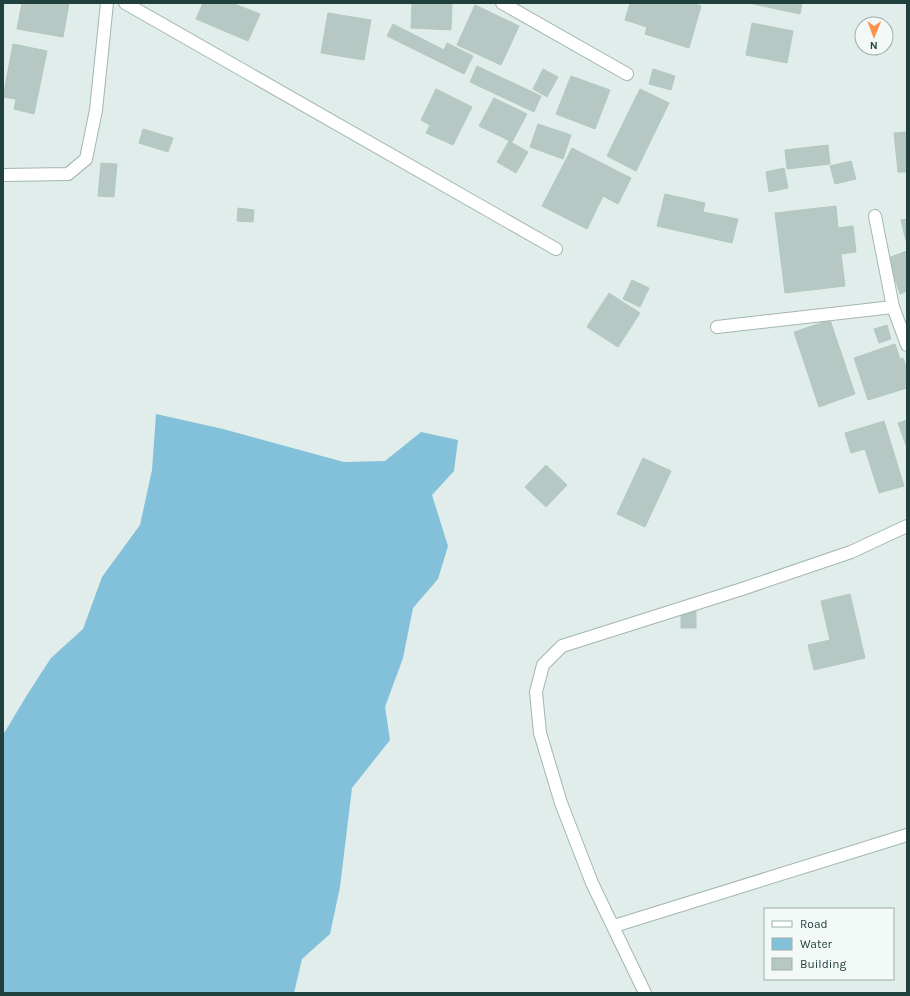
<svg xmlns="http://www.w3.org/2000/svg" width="910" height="996" font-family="Karla,sans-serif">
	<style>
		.water { fill: #83c0d9 }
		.building { fill: #b6c8c3; stroke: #b3c8c2 }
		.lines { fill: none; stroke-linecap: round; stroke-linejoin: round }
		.minor-casing { stroke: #a3b6b2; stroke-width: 14 }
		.minor { stroke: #fff; stroke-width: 12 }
	</style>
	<rect width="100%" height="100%" fill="#e1edea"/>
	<!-- water -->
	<path class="water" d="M156 414 223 429 344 462 385 461 421 432 458 440 454 471 432 495 448 546 438 579 413 608 403 658 385 707 390 740 352 788 340 887 330 934 302 959 294 993H3V735L27 695 51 658 83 629 102 577 140 525 152 470Z"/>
	<!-- building -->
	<g class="building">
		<path d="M22 3H69L63 37 17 29Z"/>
		<path d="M203 3H232L260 14 248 41 196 19Z"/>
		<path d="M412 3H452L451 30 411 28Z"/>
		<path d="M630 3H692L701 6 689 48 645 34 647 27 625 20Z"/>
		<path d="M753 3H802L800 14 753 4Z"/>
		<path d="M475 5 519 26 501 65 457 45Z"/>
		<path d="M328 13 371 20 364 60 321 53Z"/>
		<path d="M752 23 793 31 787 63 746 55Z"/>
		<path d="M393 24 444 50 447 43 473 56 464 74 387 36Z"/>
		<path d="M13 44 47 51 34 114 14 109 16 99 3 97Z"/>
		<path d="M477 66 541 96 534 112 470 82Z"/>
		<path d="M543 69 558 77 547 97 533 89Z"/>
		<path d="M653 69 675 76 671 90 649 84Z"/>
		<path d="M571 76 610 90 595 129 556 114Z"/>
		<path d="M436 89 472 107 453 145 426 133 430 125 421 120Z"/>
		<path d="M640 89 669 103 636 171 607 156Z"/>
		<path d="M494 98 527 114 512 142 479 126Z"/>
		<path d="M538 124 571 135 563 159 530 147Z"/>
		<path d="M143 129 173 138 168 152 139 143Z"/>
		<path d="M907 132V172H898L894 133Z"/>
		<path d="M509 141 528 152 516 173 497 162Z"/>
		<path d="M828 145 830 164 787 169 785 150Z"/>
		<path d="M572 148 631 178 618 204 603 196 587 229 542 206Z"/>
		<path d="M851 161 856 179 835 184 830 166Z"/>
		<path d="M101 163 117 164 114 197 98 196Z"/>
		<path d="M784 168 788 188 769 192 766 172Z"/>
		<path d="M665 194 705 203 703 212 738 219 732 243 657 226Z"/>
		<path d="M836 206 838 228 853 226 856 252 841 254 845 286 785 293 775 213Z"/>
		<path d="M238 208 254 210 253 222 237 221Z"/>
		<path d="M907 219V241H906L901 220Z"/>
		<path d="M907 251V291L900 294 888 258Z"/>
		<path d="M632 280 649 288 640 307 623 299Z"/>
		<path d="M609 293 640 313 618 347 587 327Z"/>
		<path d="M830 320 855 394 819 407 794 332Z"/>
		<path d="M887 325 891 339 879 343 874 329Z"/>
		<path d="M895 344 900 359 903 358 907 370V388L868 400 854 358Z"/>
		<path d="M907 420V448L898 423Z"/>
		<path d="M884 421 904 486 879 493 865 449 851 453 845 433Z"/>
		<path d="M643 458 671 471 645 527 617 514Z"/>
		<path d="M546 465 567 485 546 507 525 487Z"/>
		<path d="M850 594 865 658 814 670 808 645 830 640 821 601Z"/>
		<rect x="681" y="611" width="15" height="17"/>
	</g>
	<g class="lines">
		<defs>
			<g id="minor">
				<path d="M125 3 556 249"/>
				<path d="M502 3 627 74"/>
				<path d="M3 175 68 174 86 159 96 110 107 3"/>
				<path d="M875 216 893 307 907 345"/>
				<path d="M717 327 893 307"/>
				<path d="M614 926 907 835"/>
				<path d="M645 993 592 883 561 803 540 733 536 692 543 665 562 646 742 589 851 552 907 526"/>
			</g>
		</defs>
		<!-- minor casing -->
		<use href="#minor" class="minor-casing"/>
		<!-- minor -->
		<use href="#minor" class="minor"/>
	</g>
	<!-- border -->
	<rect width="910" height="996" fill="none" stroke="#1f403c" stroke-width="8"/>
	<!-- legend -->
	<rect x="764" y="908" width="130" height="72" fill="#f2f9f7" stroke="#9eafac"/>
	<rect x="772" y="921" width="20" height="6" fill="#ffffff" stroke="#9eafac"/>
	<text x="800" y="928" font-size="12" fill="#1f403c">Road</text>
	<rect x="772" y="938" width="20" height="12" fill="#83c0d9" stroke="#9eafac"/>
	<text x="800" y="948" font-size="12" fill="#1f403c">Water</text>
	<rect x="772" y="958" width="20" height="12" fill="#b6c8c3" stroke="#9eafac"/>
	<text x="800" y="968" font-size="12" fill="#1f403c">Building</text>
	<!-- north arrow -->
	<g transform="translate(874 36) rotate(181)"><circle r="19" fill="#f2f9f7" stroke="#9eafac"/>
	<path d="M0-3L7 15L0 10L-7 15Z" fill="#ff914d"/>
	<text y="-6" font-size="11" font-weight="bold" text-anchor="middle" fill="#1f403c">N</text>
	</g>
</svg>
